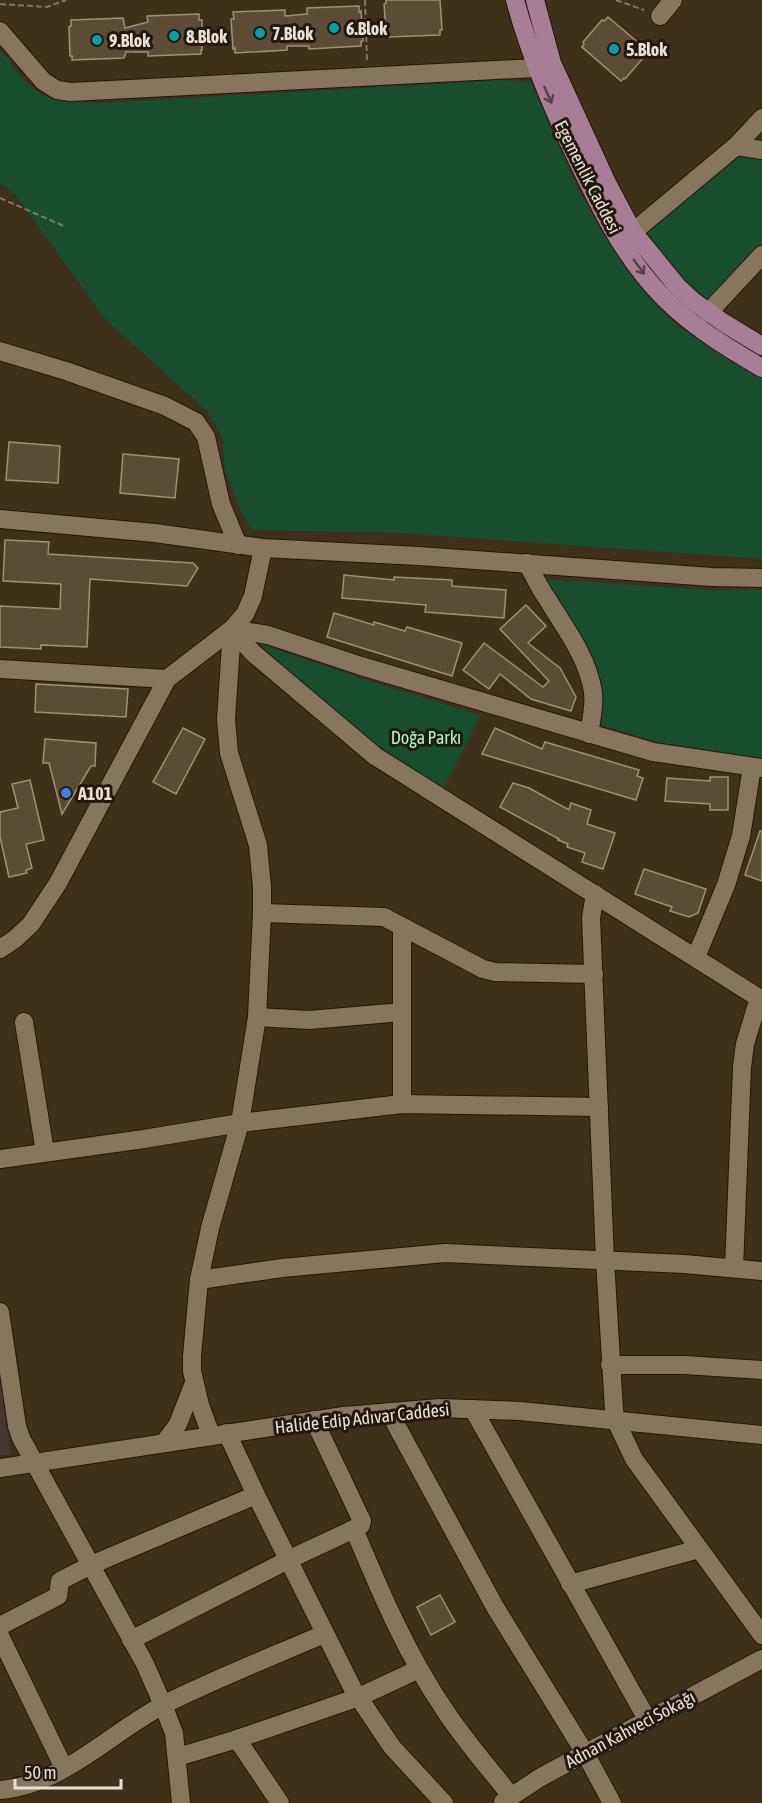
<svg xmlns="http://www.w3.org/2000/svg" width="762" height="1803" font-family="'Asap Condensed',sans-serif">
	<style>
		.education { fill: #493530 }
		.green { fill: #184d2e }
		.building { fill: #5d4c35; stroke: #a18f76; stroke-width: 1.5 }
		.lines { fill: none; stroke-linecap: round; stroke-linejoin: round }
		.minor-casing { stroke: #261703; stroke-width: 20 }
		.major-casing { stroke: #261703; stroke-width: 20 }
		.path { stroke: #847764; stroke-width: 2; stroke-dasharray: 6 3; stroke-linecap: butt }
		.minor { stroke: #87755d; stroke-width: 18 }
		.major { stroke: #a77e95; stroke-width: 18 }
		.oneway { stroke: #564145 }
		.culture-dot { fill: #0f9aa8; stroke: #201910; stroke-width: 2 }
		.shop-dot { fill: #3f7fe0; stroke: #201910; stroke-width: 2 }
		.labels { text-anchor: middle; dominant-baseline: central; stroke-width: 6; stroke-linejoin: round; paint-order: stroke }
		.poi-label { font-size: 18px; font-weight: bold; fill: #ebe1d3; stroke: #201910; text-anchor: start }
		.street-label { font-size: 18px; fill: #ebe1d3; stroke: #201910 }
		.park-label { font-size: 18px; fill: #a6fac1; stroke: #201910 }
	</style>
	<rect width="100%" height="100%" fill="#3f301a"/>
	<!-- education -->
	<path class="education" d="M0 1379 11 1454 0 1455Z"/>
	<!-- green -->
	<g class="green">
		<path d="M0 49C36 98 39 100 99 103L504 80 531 82 578 188 602 231 629 269 668 317 684 330 762 377V559L399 533 252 530 239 507 225 471 222 438 208 412 104 318 15 194 0 183Z"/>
		<path d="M741 154 762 157V244L708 301 686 282 645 231Z"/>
		<path d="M546 579 708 590H762V761L684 750 601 725V696L588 652 569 614 553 595Z"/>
		<path d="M260 644 378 684 481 715 443 790 410 770 316 698Z"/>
	</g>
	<!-- building -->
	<g class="building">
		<path d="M386 0H440L442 30H440V35L388 37V33H386L384 4 386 3Z"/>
		<path d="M359 6V12L361 11 363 41H361V46L309 49V46H287V50L235 53V48L233 49 231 19H234L233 12 285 10V16L307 14V8Z"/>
		<path d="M199 14V20H202V50H201V54L148 56V52H126L124 58 72 60V56H70L69 27 71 26V20L123 18 125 28 148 22 147 16Z"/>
		<path d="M608 17 647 50 643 55 644 57 625 79 624 78 621 81 582 47 584 44 583 42 602 20 604 21Z"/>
		<path d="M9 442 60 446 58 483 6 480Z"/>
		<path d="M123 454 179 459 175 498 120 493Z"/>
		<path d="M5 540 49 542 48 554 193 563 198 568 187 586 90 579 87 647 41 645V649L0 647V606L60 609 61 584 3 581Z"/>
		<path d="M344 575 394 580V577L452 580V586L506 590 504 618 425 612 426 605 342 598Z"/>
		<path d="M526 605 546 626 528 643 560 668 576 697 571 711 531 699 500 674 489 689 463 670 484 643 543 687 549 681 500 629Z"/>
		<path d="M334 613 374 625V622L405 631 407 627 462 643 452 676 327 637Z"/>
		<path d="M36 684 128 689 126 717 35 712Z"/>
		<path d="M183 728 205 739 176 794 153 782Z"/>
		<path d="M495 728 542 749 545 742 639 770 637 776 643 778 636 800 482 754Z"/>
		<path d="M45 739 96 743 95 766H91L62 814 49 763H43Z"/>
		<path d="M710 777H728V810H710V804L665 801 667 778 710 781Z"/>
		<path d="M30 780 44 840 26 844 32 868 26 870 27 873 9 877 0 837V812L18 808 12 784Z"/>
		<path d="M513 783 529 788 569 810 571 803 591 810 587 824 615 833 603 869 582 862 585 853 567 847 568 844 558 840 559 839 500 807Z"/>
		<path d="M760 831H762V881L745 875Z"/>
		<path d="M644 869 706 889 698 913 689 917 670 911 672 907 635 894Z"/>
		<path d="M440 1595 455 1622 431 1635 417 1607Z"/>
	</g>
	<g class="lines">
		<defs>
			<g id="minor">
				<path d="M660 16 673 0"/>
				<path d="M0 31 43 81 57 90 71 92 536 68"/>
				<path d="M736 146 762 150"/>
				<path d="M633 232 736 146 762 118"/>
				<path d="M708 313 762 255"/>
				<path d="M0 351 66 371 165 406 196 422 206 437 221 504 238 545"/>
				<path d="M0 519 155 533 263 548 419 556 712 577 762 578"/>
				<path d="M527 563C534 576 540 589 548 600 566 630 587 656 593 692 595 706 591 720 589 734"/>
				<path d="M232 629 253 653 375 756 762 1000"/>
				<path d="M232 629 268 635 361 666 653 752 762 768"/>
				<path d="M0 669 167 679"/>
				<path d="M595 894 591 918 605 1260 614 1410 616 1421 634 1459 762 1635"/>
				<path d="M262 913 384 917 483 969 495 972 594 974"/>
				<path d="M0 949 15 939 31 924 58 883 167 679 232 629 245 614 253 596 263 548"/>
				<path d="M696 957 726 885 741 836 752 767"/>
				<path d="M257 1017 309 1020 402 1012"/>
				<path d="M24 1022 45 1152"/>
				<path d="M402 1104V927"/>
				<path d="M0 1159 144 1139 240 1123 402 1104 599 1107"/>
				<path d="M734 1268 742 1067 745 1044 759 998"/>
				<path d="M199 1280 282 1268 445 1253 684 1264 762 1271"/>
				<path d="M0 1312 17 1426 21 1438 145 1664 163 1705 174 1733 181 1803"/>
				<path d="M610 1365H685L762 1370"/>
				<path d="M473 1409 647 1719"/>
				<path d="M389 1412 495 1607 585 1753 612 1803"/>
				<path d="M314 1420 362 1521 361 1525 354 1529"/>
				<path d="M227 1433 256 1495 353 1689 392 1747 444 1803"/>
				<path d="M211 1435 200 1405 192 1371V1356L199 1280 210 1228 240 1123 257 1017 262 913V887L258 845 229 753 226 719 232 629"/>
				<path d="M164 1443 178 1424 194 1383"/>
				<path d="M0 1468 344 1416 440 1408 520 1411 762 1435"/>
				<path d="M570 1584 699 1549"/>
				<path d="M0 1626 58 1596 60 1581 91 1565 256 1495"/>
				<path d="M0 1636 64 1768"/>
				<path d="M131 1640 288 1560 354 1529C380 1591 406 1653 444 1709 464 1740 489 1768 511 1796"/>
				<path d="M237 1739 280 1803"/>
				<path d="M178 1757 237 1739 359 1697 419 1669"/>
				<path d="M0 1790C63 1785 111 1732 165 1704 217 1678 271 1657 324 1634"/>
				<path d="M503 1802 541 1777 762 1659"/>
			</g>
			<g id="major">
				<path d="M515 0C529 52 549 100 572 149 597 202 623 257 665 299 693 327 728 348 762 368"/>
				<path d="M535 0 552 63 607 183 633 232 677 286 693 301 724 323 762 346"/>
			</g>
		</defs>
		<!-- minor casing -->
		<use href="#minor" class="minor-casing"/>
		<!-- major casing -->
		<use href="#major" class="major-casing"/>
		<!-- path -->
		<g class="path">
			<path d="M365 0 367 60"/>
			<path d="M616 0 644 10"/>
			<path d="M0 4 47 7 66 0"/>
			<path d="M0 198 66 227"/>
		</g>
		<!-- minor -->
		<use href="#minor" class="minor"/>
		<!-- major -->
		<use href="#major" class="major"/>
	</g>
	<!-- one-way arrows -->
	<defs><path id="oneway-shaft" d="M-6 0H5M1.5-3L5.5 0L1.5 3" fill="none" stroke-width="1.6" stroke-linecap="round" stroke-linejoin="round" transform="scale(1.5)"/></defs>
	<g class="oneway">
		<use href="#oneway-shaft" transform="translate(548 95) rotate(66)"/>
		<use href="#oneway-shaft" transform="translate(639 267) rotate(54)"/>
	</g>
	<!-- markers -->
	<g class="culture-dot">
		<circle cx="334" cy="28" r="6"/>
		<circle cx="260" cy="33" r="6"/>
		<circle cx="174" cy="36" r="6"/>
		<circle cx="97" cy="40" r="6"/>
		<circle cx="614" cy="49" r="6"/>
	</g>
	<circle class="shop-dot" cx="66" cy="793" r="6"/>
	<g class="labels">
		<!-- poi labels -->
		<g class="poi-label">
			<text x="346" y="28">6.Blok</text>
			<text x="272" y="33">7.Blok</text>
			<text x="186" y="36">8.Blok</text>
			<text x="109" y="40">9.Blok</text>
			<text x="626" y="49">5.Blok</text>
			<text x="78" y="793">A101</text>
		</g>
		<!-- street labels -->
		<g class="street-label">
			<text transform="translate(588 177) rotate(63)">Egemenlik Caddesi</text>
			<text transform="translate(362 1418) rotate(-6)">Halide Edip Adıvar Caddesi</text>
			<text transform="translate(630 1729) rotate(-28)">Adnan Kahveci Sokağı</text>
		</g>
		<!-- park labels -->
		<g class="park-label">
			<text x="426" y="737">Doğa Parkı</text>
		</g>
	</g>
	<!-- scale -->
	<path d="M15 1779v9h106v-9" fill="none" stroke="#ebe1d3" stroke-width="3"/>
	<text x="24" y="1779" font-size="18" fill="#ebe1d3" stroke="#201910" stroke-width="4.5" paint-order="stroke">50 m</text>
</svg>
